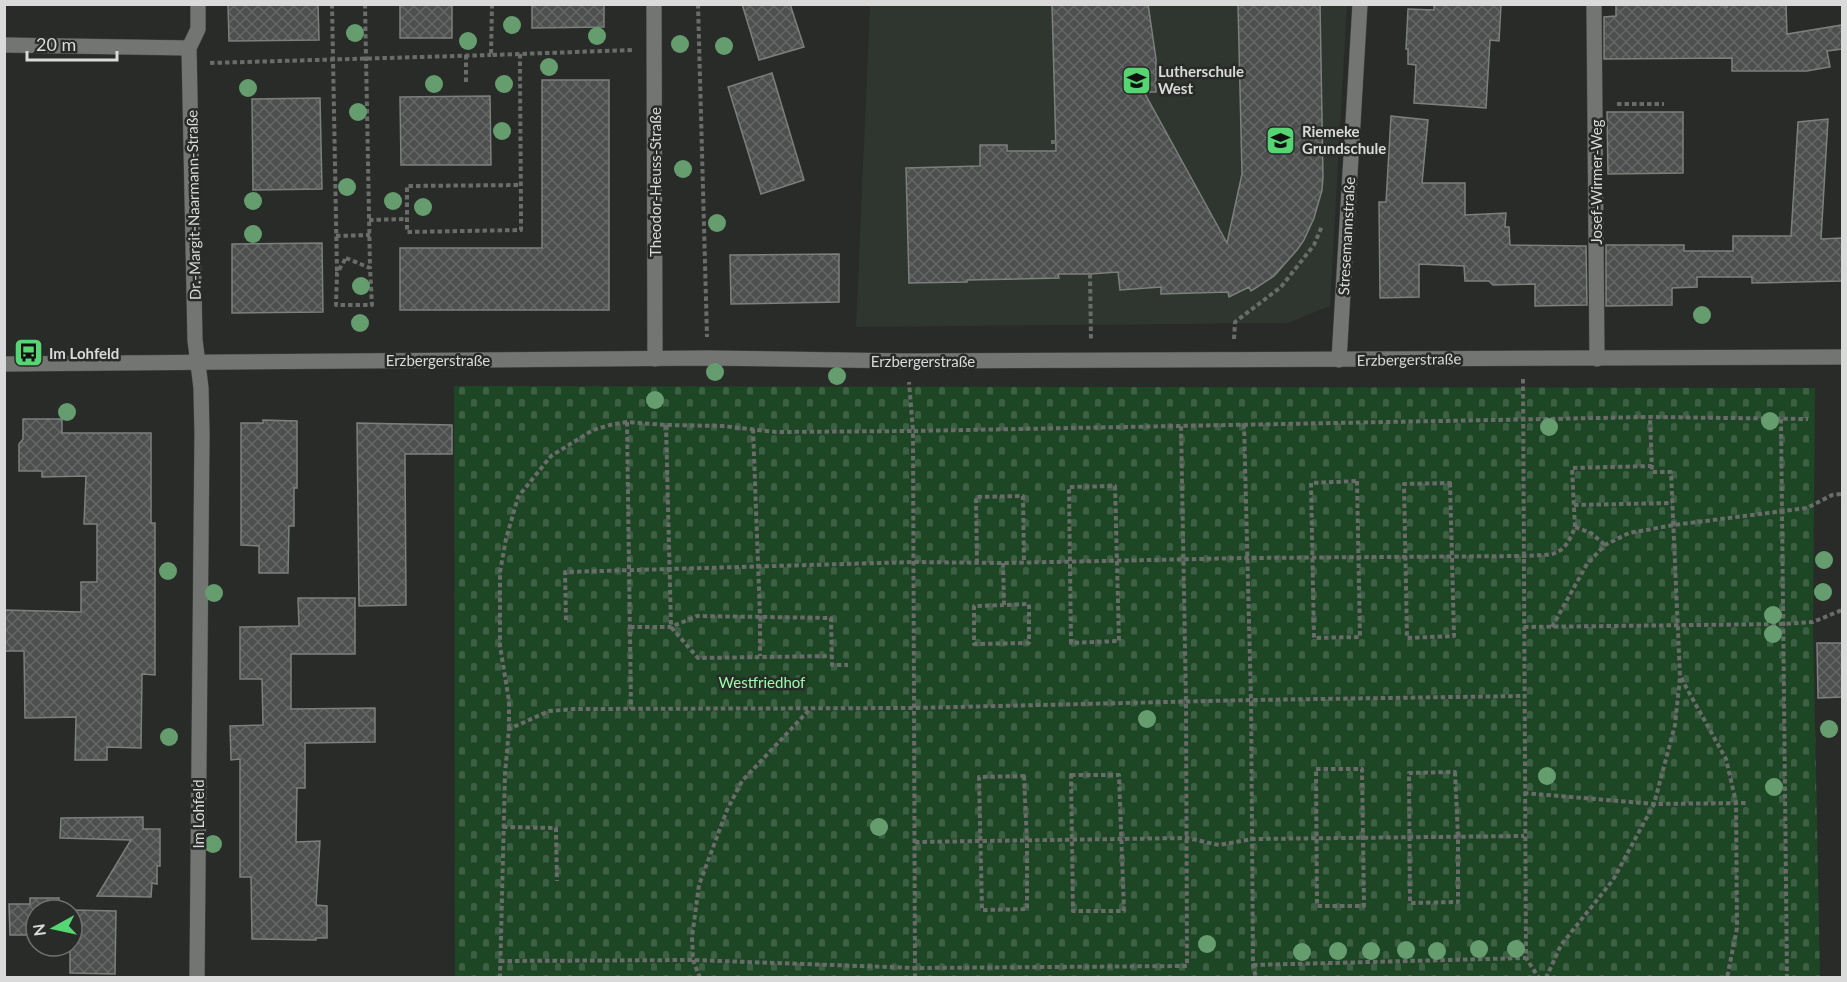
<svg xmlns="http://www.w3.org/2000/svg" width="1847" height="982" font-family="Lato,sans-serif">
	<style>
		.built { fill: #2e362f }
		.cemetery { fill: url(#cemetery-stones) }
		.building { fill: url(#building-cross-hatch); stroke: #7c807d; stroke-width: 1.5 }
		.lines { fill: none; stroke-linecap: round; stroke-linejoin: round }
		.minor-casing { stroke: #454745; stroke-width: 16 }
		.path { stroke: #696c69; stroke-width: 4; stroke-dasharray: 4.5 3; stroke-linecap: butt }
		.minor { stroke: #727572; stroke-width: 15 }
		.tree { fill: #669d6f }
		.labels { text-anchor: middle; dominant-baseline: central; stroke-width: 5; stroke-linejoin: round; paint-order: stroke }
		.poi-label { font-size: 15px; font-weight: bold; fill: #d9dad9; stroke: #282b28; text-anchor: start }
		.street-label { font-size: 15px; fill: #d9dad9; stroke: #282b28 }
		.park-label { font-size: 15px; fill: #99faa9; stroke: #282b28 }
	</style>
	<defs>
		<pattern id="cemetery-stones" width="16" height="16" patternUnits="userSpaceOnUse" patternTransform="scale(1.5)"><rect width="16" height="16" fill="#1d4625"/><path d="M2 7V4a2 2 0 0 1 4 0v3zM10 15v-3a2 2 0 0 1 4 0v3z" fill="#3d6044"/></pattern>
		<pattern id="building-cross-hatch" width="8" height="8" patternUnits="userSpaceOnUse" patternTransform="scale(1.5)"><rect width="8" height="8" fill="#4c4f4d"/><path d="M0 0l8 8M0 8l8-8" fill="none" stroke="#656866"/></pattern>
	</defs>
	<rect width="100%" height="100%" fill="#282b28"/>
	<!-- built -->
	<path class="built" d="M870 5H1347L1330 306 1288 323 856 327Z"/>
	<!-- cemetery -->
	<path class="cemetery" d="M454 386 1815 388 1813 622 1820 977H455Z"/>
	<!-- building -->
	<g class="building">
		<path d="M228 4H318L319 40 229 41Z"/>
		<rect x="400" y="4" width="52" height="34"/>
		<path d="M532 4H604V27L532 28Z"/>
		<path d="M742 4H790L804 47 759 60Z"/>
		<path d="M1052 4H1148L1156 59V92H1144L1227 243 1242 174 1238 4H1320L1323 177 1322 190 1314 218 1304 240 1297 250 1274 276 1251 291 1249 287 1229 297 1228 292 1161 294V287L1120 290 1118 272 1090 274H1058L1059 278 967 280V282L909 283 906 168 980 166V145H1007V151H1056Z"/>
		<path d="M1434 4 1501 5 1499 41 1490 40 1486 108 1414 103 1416 65 1408 64V49H1406L1408 9 1434 10Z"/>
		<path d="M1616 4H1786L1787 34 1842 25V49L1827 51 1830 67 1807 71H1732V58L1604 59V17L1616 16Z"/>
		<path d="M772 73 804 180 761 194 728 87Z"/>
		<path d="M542 80H609V310H400V248H542Z"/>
		<path d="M490 96 491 165H401L400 97Z"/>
		<path d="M320 98 322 189 253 190 252 99Z"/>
		<path d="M1607 112H1683V173L1608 174Z"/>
		<path d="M1391 116 1428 120 1422 183H1465V215L1506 213 1505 227H1509L1510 245 1586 246 1587 305 1535 306V284L1493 285 1489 281H1465L1464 266 1419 264V297L1380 298 1379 202H1386Z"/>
		<path d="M1828 119 1821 239 1842 238V281L1752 283V277H1697V287L1672 288V305L1606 306V245H1684V251H1733V236H1791L1798 122Z"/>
		<path d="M322 243 323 312 232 313V244Z"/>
		<path d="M839 254V302L731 304 730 255Z"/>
		<path d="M23 419H62V433H151V523H155V675L142 674 141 748 107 747V760H75L76 717 25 718 24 651H4V610L81 612V582H97V524H84L86 476 42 477V471H19V444L23 439Z"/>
		<path d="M263 420 297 421V488H294V526H289L288 573H259V546L241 545V423H263Z"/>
		<path d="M357 423 452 425V454H405L406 605 359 606Z"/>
		<path d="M298 598H355V654H291V709L375 708V742L305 743V788H297L296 842 320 841 316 905 327 906V938H316V940L252 939 251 877H240V759L231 760 230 726 263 725 262 679H240V627L299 626Z"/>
		<path d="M1817 643H1842V697L1818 698Z"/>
		<path d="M143 817V829H160V866H157V884L152 883 151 897 97 896 131 840 60 838 61 818Z"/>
		<path d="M30 898H59V910H70H36V935H10L9 904H30Z"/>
		<path d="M72 910 116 911 115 974 70 973V946H72Z"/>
	</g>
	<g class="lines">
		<defs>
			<g id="minor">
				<path d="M654 4 655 359"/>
				<path d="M1594 4 1597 359"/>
				<path d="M4 45 189 48"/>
				<path d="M1339 360 1360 4"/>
				<path d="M4 364 707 358 907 361 1842 357"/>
				<path d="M197 978 202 434 201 388 195 340 189 48 198 29V4"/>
			</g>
		</defs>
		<!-- minor casing -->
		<use href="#minor" class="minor-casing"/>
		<!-- path -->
		<g class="path">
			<path d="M332 4 337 273"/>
			<path d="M365 4 370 268"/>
			<path d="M492 4 491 55 632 50"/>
			<path d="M698 4 707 337"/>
			<path d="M1726 4V9"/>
			<path d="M520 54C520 112 521 171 521 230L407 232V186L521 185"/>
			<path d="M466 55V84"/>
			<path d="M210 63 491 55"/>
			<path d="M1617 104H1664"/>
			<path d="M1051 142H1056"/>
			<path d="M369 220 407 219"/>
			<path d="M336 236 370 235"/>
			<path d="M346 258 370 268 372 305H336L337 273Z"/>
			<path d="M1090 274 1091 340"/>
			<path d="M1234 339 1235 322 1281 287 1314 245 1322 226"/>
			<path d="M1523 379 1526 958 1539 978"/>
			<path d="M1781 419 1787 978"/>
			<path d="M627 422 631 709"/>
			<path d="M1244 424 1251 700 1253 965 1256 978"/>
			<path d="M666 425 671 627 698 658 831 656"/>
			<path d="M753 429 760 616V656"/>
			<path d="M1357 481 1360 637 1314 638 1311 483Z"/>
			<path d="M1450 483 1454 636 1407 638 1404 484Z"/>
			<path d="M1115 486 1119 641 1071 643 1069 487Z"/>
			<path d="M1574 505 1672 503"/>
			<path d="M1575 527 1572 468 1652 466"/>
			<path d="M977 563 976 497 1023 496 1024 563"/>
			<path d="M1003 563 1004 605 1029 604V643L974 644V606L1004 605"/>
			<path d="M566 620 565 572 914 562 1003 563 1247 558 1523 556C1553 554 1563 559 1575 527L1591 533 1605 545"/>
			<path d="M630 627H671L697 616 831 618 832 665H848"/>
			<path d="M1524 627 1783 624 1813 622 1842 610"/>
			<path d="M1552 627 1587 564 1605 545 1629 533 1674 525 1807 508 1832 495 1842 494"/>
			<path d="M1681 678 1726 759 1736 802 1737 928 1727 978"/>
			<path d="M509 729V701L500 646V572L506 539 518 497 551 456 593 430 610 425 627 422 666 425 722 426 776 432 913 431 909 382"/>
			<path d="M1316 769H1362L1364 906H1317Z"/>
			<path d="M1455 772 1458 836V902L1410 903 1409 773Z"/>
			<path d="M1071 775H1119L1124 911H1073Z"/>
			<path d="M1024 776 1027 842V909L982 910 979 777Z"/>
			<path d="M1524 793 1654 804 1746 803"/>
			<path d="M503 827 556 828 557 881"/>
			<path d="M915 842 1187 838 1219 845 1252 839 1524 836"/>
			<path d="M500 961 693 960 915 968 1187 966 1186 702 1181 425"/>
			<path d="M1253 965 1526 958"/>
			<path d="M500 978 505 774 509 729 549 711 575 709 915 708 1251 700 1524 696"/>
			<path d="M700 978 693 960 692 937 699 885 727 810 742 781 810 709"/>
			<path d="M915 978 913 431 1650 417 1808 419"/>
			<path d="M1546 978 1561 945 1613 880 1654 804 1675 725 1680 677 1671 472H1652L1650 417"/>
		</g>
		<!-- minor -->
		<use href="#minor" class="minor"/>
	</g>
	<!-- trees -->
	<g class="tree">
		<circle cx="512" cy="25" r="9"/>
		<circle cx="355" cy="33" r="9"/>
		<circle cx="597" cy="36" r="9"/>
		<circle cx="468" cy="41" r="9"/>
		<circle cx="680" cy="44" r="9"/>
		<circle cx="724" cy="46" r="9"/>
		<circle cx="549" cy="67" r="9"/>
		<circle cx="434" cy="84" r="9"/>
		<circle cx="504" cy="84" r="9"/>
		<circle cx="248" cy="88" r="9"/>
		<circle cx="358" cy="112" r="9"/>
		<circle cx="502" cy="131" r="9"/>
		<circle cx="683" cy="169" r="9"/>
		<circle cx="347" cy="187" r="9"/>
		<circle cx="253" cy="201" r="9"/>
		<circle cx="393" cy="201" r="9"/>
		<circle cx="423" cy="207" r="9"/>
		<circle cx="717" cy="223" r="9"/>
		<circle cx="253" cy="234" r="9"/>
		<circle cx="361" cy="286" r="9"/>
		<circle cx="1702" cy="315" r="9"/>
		<circle cx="360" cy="323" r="9"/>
		<circle cx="715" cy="372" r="9"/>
		<circle cx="837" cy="376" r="9"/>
		<circle cx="655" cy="400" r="9"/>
		<circle cx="67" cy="412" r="9"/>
		<circle cx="1770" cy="421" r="9"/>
		<circle cx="1549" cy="427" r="9"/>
		<circle cx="1824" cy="560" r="9"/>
		<circle cx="168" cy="571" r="9"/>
		<circle cx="1823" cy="592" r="9"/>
		<circle cx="214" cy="593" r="9"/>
		<circle cx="1773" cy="615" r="9"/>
		<circle cx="1773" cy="634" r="9"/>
		<circle cx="1147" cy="719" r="9"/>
		<circle cx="1829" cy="729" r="9"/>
		<circle cx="169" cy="737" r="9"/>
		<circle cx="1547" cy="776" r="9"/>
		<circle cx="1774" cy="787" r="9"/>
		<circle cx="879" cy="827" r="9"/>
		<circle cx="213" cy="844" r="9"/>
		<circle cx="1207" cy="944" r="9"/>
		<circle cx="1479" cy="949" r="9"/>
		<circle cx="1516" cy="949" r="9"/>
		<circle cx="1406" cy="950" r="9"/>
		<circle cx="1338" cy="951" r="9"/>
		<circle cx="1371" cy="951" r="9"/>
		<circle cx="1437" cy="951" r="9"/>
		<circle cx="1302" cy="952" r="9"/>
	</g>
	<!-- icons -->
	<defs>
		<symbol id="school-square" viewBox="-11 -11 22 22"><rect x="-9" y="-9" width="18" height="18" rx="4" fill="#55d672" stroke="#282b28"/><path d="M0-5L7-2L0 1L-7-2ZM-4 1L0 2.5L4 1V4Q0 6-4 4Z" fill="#111"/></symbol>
		<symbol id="bus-square" viewBox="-11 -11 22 22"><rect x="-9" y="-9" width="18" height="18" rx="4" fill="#55d672" stroke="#282b28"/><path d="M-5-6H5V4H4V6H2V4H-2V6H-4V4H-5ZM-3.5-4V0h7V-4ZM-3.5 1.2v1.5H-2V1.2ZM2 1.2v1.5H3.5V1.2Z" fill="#111"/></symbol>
	</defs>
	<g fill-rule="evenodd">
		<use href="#school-square" x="1120" y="64" width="33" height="33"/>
		<use href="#school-square" x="1264" y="124" width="33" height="33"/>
		<use href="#bus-square" x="12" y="336" width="33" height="33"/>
	</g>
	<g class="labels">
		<!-- poi labels -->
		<g class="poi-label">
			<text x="1158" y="71">Lutherschule<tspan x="1158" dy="17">West</tspan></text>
			<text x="1302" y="131">Riemeke<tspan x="1302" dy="17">Grundschule</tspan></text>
			<text x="49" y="353">Im Lohfeld</text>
		</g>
		<!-- street labels -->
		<g class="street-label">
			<text transform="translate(655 182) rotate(-90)">Theodor-Heuss-Straße</text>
			<text transform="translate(1596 182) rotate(-90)">Josef-Wirmer-Weg</text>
			<text transform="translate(193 205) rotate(-91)">Dr.-Margit-Naarmann-Straße</text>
			<text transform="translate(1346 236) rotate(-87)">Stresemannstraße</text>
			<text transform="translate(1409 359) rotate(-1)">Erzbergerstraße</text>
			<text x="438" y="360">Erzbergerstraße</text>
			<text x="923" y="361">Erzbergerstraße</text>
			<text transform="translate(198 814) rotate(-90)">Im Lohfeld</text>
		</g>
		<!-- park labels -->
		<g class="park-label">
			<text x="762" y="682">Westfriedhof</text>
		</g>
	</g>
	<!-- border -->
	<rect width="1847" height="982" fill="none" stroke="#d9dad9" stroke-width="12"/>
	<!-- north arrow -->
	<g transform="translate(54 928) rotate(262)"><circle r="28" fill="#282b28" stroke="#6f716f" stroke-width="1.5"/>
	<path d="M0-4.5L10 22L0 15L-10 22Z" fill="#55d672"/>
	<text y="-9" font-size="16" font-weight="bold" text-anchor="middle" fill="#d9dad9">N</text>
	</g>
	<!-- scale -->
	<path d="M27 51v9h90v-9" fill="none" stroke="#d9dad9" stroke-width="3"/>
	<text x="36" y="51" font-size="18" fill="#d9dad9" stroke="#282b28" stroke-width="4.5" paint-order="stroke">20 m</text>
</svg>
